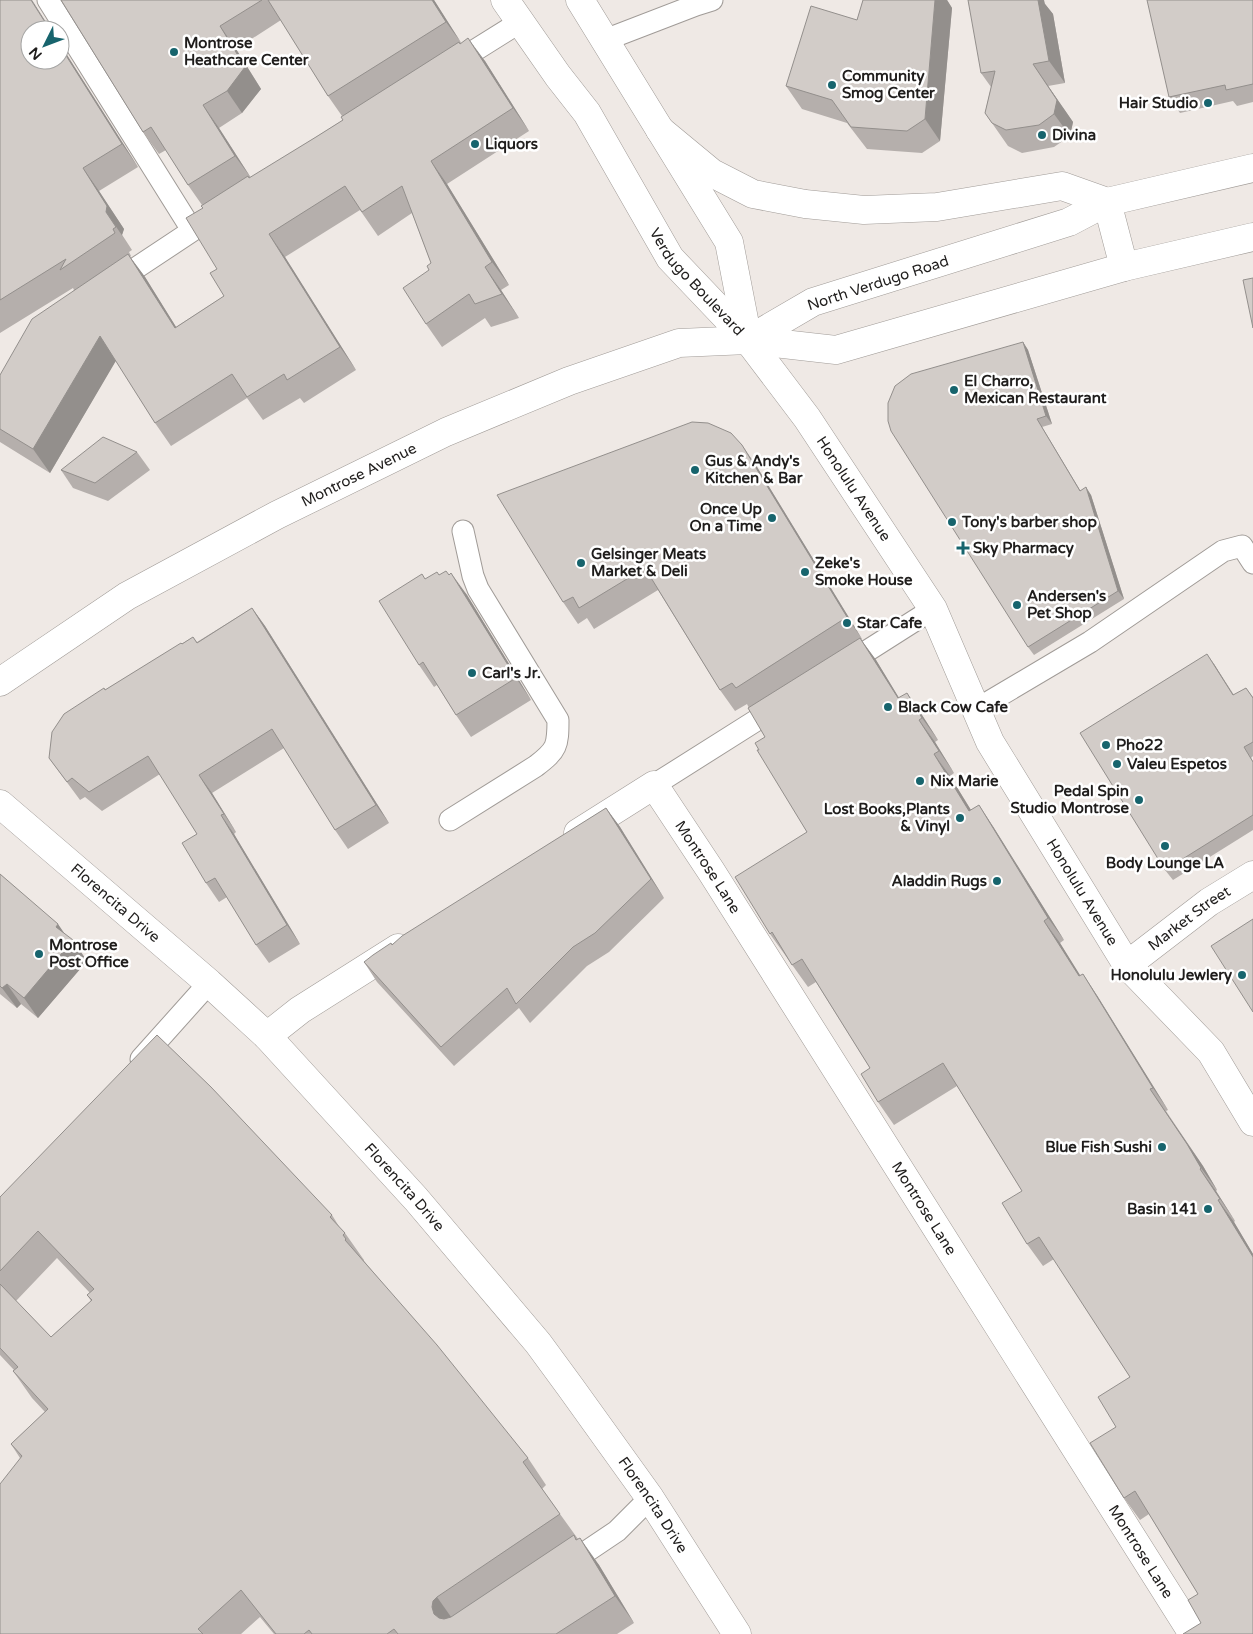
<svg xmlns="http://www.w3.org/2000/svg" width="1253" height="1634" font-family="'Varela Round',sans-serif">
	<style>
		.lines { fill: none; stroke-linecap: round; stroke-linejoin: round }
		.service-casing { stroke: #a09b97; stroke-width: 23 }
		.minor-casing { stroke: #a09b97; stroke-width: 29 }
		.tertiary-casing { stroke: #a09b97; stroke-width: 29 }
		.secondary-casing { stroke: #a09b97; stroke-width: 29 }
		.service { stroke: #fff; stroke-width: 21 }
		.minor { stroke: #fff; stroke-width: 28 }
		.tertiary { stroke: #fff; stroke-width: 28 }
		.secondary { stroke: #fff; stroke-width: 28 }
		.wall { fill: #b5afac; fill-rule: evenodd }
		.shaded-wall { fill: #938f8c }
		.building { fill: #d2ccc8; stroke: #938f8c }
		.poi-dot { fill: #17646d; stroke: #fff; stroke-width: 2 }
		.labels { text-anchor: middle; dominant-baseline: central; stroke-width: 5; stroke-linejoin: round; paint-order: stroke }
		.poi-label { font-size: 15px; font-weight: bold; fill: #1f1d1c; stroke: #fff; text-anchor: start }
		.street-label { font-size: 15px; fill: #1f1d1c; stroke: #fff }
	</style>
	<rect width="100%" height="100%" fill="#efe9e5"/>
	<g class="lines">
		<defs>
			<g id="service">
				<path d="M48 0 192 230"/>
				<path d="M605 40 696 5 712 0"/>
				<path d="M453 64 520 22"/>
				<path d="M115 282 216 215"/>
				<path d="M845 665 933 609"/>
				<path d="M977 709 1090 642 1223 551 1242 546 1253 563"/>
				<path d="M654 785 779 706"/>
				<path d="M450 820 536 766C557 750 558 746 558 720L478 589 473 576 463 531"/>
				<path d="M141 1059 209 983"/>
				<path d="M565 1566 617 1531 650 1498"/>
			</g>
			<g id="minor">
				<path id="s1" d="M0 804 209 983 267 1036 416 1199 538 1343 571 1388 650 1498 737 1634"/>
				<path id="s2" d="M578 833 654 785 711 871 1193 1634"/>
				<path id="s3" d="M1127 965 1209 902 1253 875"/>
				<path d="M267 1036 300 1010 398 948"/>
			</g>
			<g id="tertiary">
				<path id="s4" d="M1107 202 1069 222 813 302 748 340 807 418 933 609 990 742 1127 965 1211 1052 1253 1122"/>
			</g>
			<g id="secondary">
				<path id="s5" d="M505 0 558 76 587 113 670 258 748 340"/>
				<path d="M580 0 729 242 748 340"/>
				<path d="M660 130 712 173 753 194 805 204 864 210 937 207 1062 186 1107 202"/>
				<path d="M1107 202 1253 168"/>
				<path d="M1107 202 1124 267"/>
				<path id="s6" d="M0 682 127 596 277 515 446 432 569 381 679 343 748 340 836 350 1124 267 1253 237"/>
			</g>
		</defs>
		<!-- service casing -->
		<use href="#service" class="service-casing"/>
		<!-- minor casing -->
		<use href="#minor" class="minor-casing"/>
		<!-- tertiary casing -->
		<use href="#tertiary" class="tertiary-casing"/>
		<!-- secondary casing -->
		<use href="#secondary" class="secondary-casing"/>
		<!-- service -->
		<use href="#service" class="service"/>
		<!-- minor -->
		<use href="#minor" class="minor"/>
		<!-- tertiary -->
		<use href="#tertiary" class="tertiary"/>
		<!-- secondary -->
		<use href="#secondary" class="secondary"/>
	</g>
	<!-- wall -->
	<g class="wall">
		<path d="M0 0 60 44 138 167 99 191 124 229 122 235 132 250 129 252 131 256 130 257 145 277 176 327 224 296 202 205 188 185 166 150 159 154 143 132 61 0H434L461 43 485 61 529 131 447 184 509 285 501 290 519 318 491 327 485 318 442 347 426 324 429 270 431 263 412 213 378 236 360 210 285 257 356 370 304 403 300 398 263 420 247 398 171 446 155 423 116 360 50 473 0 442V375L74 290 73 288 0 333ZM281 20 328 96 342 116 343 120 251 178 219 128 242 113 261 89 236 49Z"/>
		<path d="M863 0H947L952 8 940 141 922 153 867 149 847 123 802 109 786 86 857 20Z"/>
		<path d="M1253 0V102L1237 106 1233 101 1180 113 1169 97Z"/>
		<path d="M1045 4 1053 14 1065 83 1048 86 1073 122 1070 136 1054 147 1022 153 1008 146 985 113 991 87 981 73Z"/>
		<path d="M1023 342 1028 350 1052 424 1042 427 1080 490 1091 495 1124 599 1034 655 1028 647Z"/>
		<path d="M137 452 150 470 108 501 73 488 61 470Z"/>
		<path d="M757 467 862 639 861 640 876 660 899 698 922 715 938 740 935 742 954 773 950 776 971 810 979 805 994 828 1064 940 1060 943 1080 976 1083 974 1098 997 1168 1110 1166 1111 1203 1166 1217 1190 1216 1191 1235 1221 1234 1222 1253 1254V1634L1201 1623 1198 1594 1149 1514 1140 1520 1124 1498 1116 1427 1130 1377 1054 1259 1043 1266 1027 1244 1022 1191 957 1086 894 1125 878 1102 870 1068 816 982 808 987 770 934 807 832 759 750 765 737 749 708 747 704 735 711 720 690 658 590 594 629 587 618 578 624 563 602Z"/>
		<path d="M449 574 467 595 531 700 471 737 456 715 437 685 434 687 419 665 425 579 439 575Z"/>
		<path d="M252 608 265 626 389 823 348 849 335 830 284 748 212 793 236 832 234 834 300 944 269 963 256 945 227 897 219 902 206 883 197 834 160 774 102 811 85 797 80 800 49 758 105 690 193 637 197 642Z"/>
		<path d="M1214 664 1234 695 1246 688 1253 697V756L1251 758 1253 761V830L1173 880 1165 870Z"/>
		<path d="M606 808 620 827 664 898 609 952 587 966 530 1023 519 1008 454 1066 377 982 364 962Z"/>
		<path d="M0 874 65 934 87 961 38 1018 21 1004 17 1008 0 994Z"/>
		<path d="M0 1197 332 1215 340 1228 345 1233 364 1260V1261L528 1458 546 1485 542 1489 578 1539 599 1565 634 1623 617 1634H274L260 1617 241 1634H0L20 1458 11 1444 45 1412 32 1398 13 1371 14 1370 0 1355ZM57 1258 90 1293 87 1295 91 1301 51 1337 16 1301Z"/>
	</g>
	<!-- shaded-wall -->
	<g class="shaded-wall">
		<path d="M31 0H32L51 30H50Z"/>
		<path d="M432 0H434L462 44 446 22Z"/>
		<path d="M935 0H947L952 8 940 141 925 119Z"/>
		<path d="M1036 0H1044L1045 4 1053 14 1065 83 1049 61Z"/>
		<path d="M220 26 236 49 261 89 242 113 227 91Z"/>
		<path d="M468 38 485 61 529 131 513 108Z"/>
		<path d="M60 44 138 167 122 144 60 46Z"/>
		<path d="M1033 64 1073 122 1070 136 1054 114Z"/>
		<path d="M203 105 219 128 251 178 235 156Z"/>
		<path d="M431 161 447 184 509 285 492 262Z"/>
		<path d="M83 168 99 191 124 229 122 235 132 250 106 212Z"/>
		<path d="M269 234 285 257 356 370 340 347Z"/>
		<path d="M128 254 145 277 191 351 175 328Z"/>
		<path d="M485 267 501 290 519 318 502 294Z"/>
		<path d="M100 336 117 359 50 473 33 449Z"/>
		<path d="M1023 342 1028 350 1052 424 1046 416Z"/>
		<path d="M1037 419 1042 427 1085 499 1080 491Z"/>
		<path d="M742 445 757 467 862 639 847 617Z"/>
		<path d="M1086 487 1091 495 1124 599 1118 591Z"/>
		<path d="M451 573 467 595 531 700 516 678Z"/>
		<path d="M252 608 265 626 389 823 376 805Z"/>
		<path d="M860 638 876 660 913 721 898 698Z"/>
		<path d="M1207 654 1214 664 1240 706 1233 695Z"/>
		<path d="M907 693 922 715 938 740 922 718Z"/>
		<path d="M919 720 935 742 954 773 939 751Z"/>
		<path d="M934 754 950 776 985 833 969 811Z"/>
		<path d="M199 775 212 793 236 832 224 814Z"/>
		<path d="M979 805 994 828 1064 940 1048 918Z"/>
		<path d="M606 808 620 827 664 898 651 879Z"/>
		<path d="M221 815 234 834 300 944 287 925Z"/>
		<path d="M1044 921 1060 943 1095 999 1079 976Z"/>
		<path d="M58 924 71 943 73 940 87 961 38 1018 24 998 56 927Z"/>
		<path d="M1083 974 1098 997 1168 1110 1153 1088Z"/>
		<path d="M7 984 21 1004 17 1008 2 988Z"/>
		<path d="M1150 1089 1203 1166 1217 1190 1201 1168Z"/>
		<path d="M1200 1169 1216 1191 1235 1221 1220 1199Z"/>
		<path d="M1218 1200 1234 1222 1253 1254V1257Z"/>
		<path d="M580 1538 599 1565 634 1623 615 1596Z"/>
		<path d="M437 1597 456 1624 452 1628 434 1614 432 1607 433 1601Z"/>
	</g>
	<!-- building -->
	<g class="building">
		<path d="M0 0H31L50 30H30V60H60V46L122 144 83 168 107 206 106 212 116 227 113 229 115 233 60 270 66 259 0 300Z"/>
		<path d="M61 0H262L220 26 245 67 227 91 203 105 235 156 188 185 151 127 143 132Z"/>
		<path d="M268 0H432L446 22 328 96Z"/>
		<path d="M863 0H935L925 119 907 131 851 127 832 100 786 86 811 6 857 20Z"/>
		<path d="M968 0H1038L1049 61 1033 64 1057 100 1054 114 1039 125 1006 130 992 123 985 113 995 71 981 73Z"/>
		<path d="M1147 0H1253V84L1226 90 1225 85 1169 97Z"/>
		<path d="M468 38 513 108 431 161 492 262 485 267 502 294 475 304 469 294 426 324 403 288 429 270 427 266 431 263 402 186 362 212 345 186 269 234 340 347 287 380 284 374 247 397 232 374 155 423 100 336 33 449 0 429V375L32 319 128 254 175 328 224 296 210 273 217 269 186 218 203 208 201 206 248 176 249 178 316 137 343 120 341 117 459 42 460 44Z"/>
		<path d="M1253 278V328L1243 280Z"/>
		<path d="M1023 342 1046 416 1037 419 1080 491 1086 487 1118 591 1028 647 891 431 888 421V403L895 386 911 374Z"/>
		<path d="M692 422 708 423 731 433 742 445 847 617 736 688 732 683 720 690 645 568 579 608 573 597 563 602 497 495Z"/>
		<path d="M103 437 137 452 95 483 61 470Z"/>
		<path d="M446 571 449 575 451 573 516 678 456 715 423 662 419 665 379 601 422 574 425 579 437 572 439 575Z"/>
		<path d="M252 608 376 805 335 830 272 729 199 775 224 814 221 815 287 925 256 945 215 878 206 883 182 843 197 834 148 756 89 792 72 778 67 782 49 758 52 732 64 714 104 688 105 690 181 643 182 644 193 637 197 643Z"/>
		<path d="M860 638 898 698 907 693 922 718 919 720 939 751 934 754 969 811 979 805 1048 918 1044 921 1079 976 1083 974 1153 1088 1150 1089 1187 1144 1201 1168 1200 1169 1220 1199 1218 1200 1253 1257V1634H1183L1201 1623 1188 1600 1198 1594 1135 1491 1124 1498 1090 1443 1116 1427 1098 1397 1130 1377 1039 1237 1027 1244 1002 1203 1022 1191 943 1063 878 1102 861 1074 870 1068 802 959 792 965 772 932 770 934 735 877 807 832 757 750H759L755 743 765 737 748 708Z"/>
		<path d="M1207 654 1233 695 1246 688 1253 698V742L1244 747 1253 762V815L1165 870 1080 733Z"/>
		<path d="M606 808 651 879 595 933 573 947 516 1004 507 988 441 1047 364 962 373 955 391 943 392 945 402 936Z"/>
		<path d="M0 874 58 924 56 927 73 940 24 998 7 984 2 988 0 986Z"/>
		<path d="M1253 919V1012L1211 946Z"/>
		<path d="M157 1035 211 1087 332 1215 330 1217 345 1233 343 1235 346 1239 345 1240 437 1345 528 1458 523 1462 560 1514 437 1597 433 1601 432 1607 434 1614 439 1618 444 1619 451 1617 574 1535 576 1540 580 1538 615 1596 556 1634H398L394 1629 387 1634H312L309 1630 304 1634H276L241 1590 198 1629 203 1634H0V1484L22 1456 11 1444 48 1409 13 1371 18 1367 0 1348V1284L51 1337 92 1300 87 1295 94 1289 38 1231 0 1271V1197Z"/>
	</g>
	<!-- markers -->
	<g class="poi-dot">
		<circle cx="174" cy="52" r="5"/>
		<circle cx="832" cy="85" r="5"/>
		<circle cx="1208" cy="103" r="5"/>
		<circle cx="1042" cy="135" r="5"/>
		<circle cx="475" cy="144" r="5"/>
		<circle cx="954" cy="390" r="5"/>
		<circle cx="695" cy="470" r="5"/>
		<circle cx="772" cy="518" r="5"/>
		<circle cx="952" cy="522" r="5"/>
		<path d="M960.5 540.5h5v5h5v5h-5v5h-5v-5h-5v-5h5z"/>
		<circle cx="581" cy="563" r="5"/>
		<circle cx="805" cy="572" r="5"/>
		<circle cx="1017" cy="605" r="5"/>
		<circle cx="847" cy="623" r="5"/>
		<circle cx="472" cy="673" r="5"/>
		<circle cx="888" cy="707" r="5"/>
		<circle cx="1106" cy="745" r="5"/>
		<circle cx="1117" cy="764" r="5"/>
		<circle cx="920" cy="781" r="5"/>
		<circle cx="1139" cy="800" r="5"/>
		<circle cx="960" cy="818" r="5"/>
		<circle cx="1165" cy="846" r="5"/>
		<circle cx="997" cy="881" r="5"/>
		<circle cx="39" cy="954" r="5"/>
		<circle cx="1242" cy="975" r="5"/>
		<circle cx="1162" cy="1147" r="5"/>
		<circle cx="1208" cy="1209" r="5"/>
	</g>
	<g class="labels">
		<!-- poi labels -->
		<g class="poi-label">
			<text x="184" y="43">Montrose<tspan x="184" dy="17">Heathcare Center</tspan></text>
			<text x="842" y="76">Community<tspan x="842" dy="17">Smog Center</tspan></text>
			<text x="1198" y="103" text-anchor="end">Hair Studio</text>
			<text x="1052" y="135">Divina</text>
			<text x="485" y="144">Liquors</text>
			<text x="964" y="381">El Charro,<tspan x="964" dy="17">Mexican Restaurant</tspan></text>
			<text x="705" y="461">Gus &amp; Andy's<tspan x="705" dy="17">Kitchen &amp; Bar</tspan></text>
			<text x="762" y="509" text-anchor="end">Once Up<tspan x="762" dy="17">On a Time</tspan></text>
			<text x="962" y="522">Tony's barber shop</text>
			<text x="973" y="548">Sky Pharmacy</text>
			<text x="591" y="554">Gelsinger Meats<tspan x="591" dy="17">Market &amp; Deli</tspan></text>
			<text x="815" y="563">Zeke's<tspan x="815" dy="17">Smoke House</tspan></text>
			<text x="1027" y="596">Andersen's<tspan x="1027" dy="17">Pet Shop</tspan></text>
			<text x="857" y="623">Star Cafe</text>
			<text x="482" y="673">Carl's Jr.</text>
			<text x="898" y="707">Black Cow Cafe</text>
			<text x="1116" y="745">Pho22</text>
			<text x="1127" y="764">Valeu Espetos</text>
			<text x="930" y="781">Nix Marie</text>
			<text x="1129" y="791" text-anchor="end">Pedal Spin<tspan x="1129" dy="17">Studio Montrose</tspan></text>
			<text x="950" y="809" text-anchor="end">Lost Books,Plants<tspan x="950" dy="17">&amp; Vinyl</tspan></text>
			<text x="1165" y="863" text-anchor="middle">Body Lounge LA</text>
			<text x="987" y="881" text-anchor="end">Aladdin Rugs</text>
			<text x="49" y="945">Montrose<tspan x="49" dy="17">Post Office</tspan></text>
			<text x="1232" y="975" text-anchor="end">Honolulu Jewlery</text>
			<text x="1152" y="1147" text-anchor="end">Blue Fish Sushi</text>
			<text x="1198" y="1209" text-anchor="end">Basin 141</text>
		</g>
		<!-- street labels -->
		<g class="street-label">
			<text stroke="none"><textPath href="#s5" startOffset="342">Verdugo Boulevard</textPath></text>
			<text transform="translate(878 283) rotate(-18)">North Verdugo Road</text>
			<text stroke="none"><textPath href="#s6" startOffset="415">Montrose Avenue</textPath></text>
			<text stroke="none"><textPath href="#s4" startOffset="569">Honolulu Avenue</textPath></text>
			<text stroke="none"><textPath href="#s2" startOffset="188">Montrose Lane</textPath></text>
			<text stroke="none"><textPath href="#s4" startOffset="1034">Honolulu Avenue</textPath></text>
			<text stroke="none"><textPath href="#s1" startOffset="152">Florencita Drive</textPath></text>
			<text stroke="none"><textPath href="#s3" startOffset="78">Market Street</textPath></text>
			<text stroke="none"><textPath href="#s1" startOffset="558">Florencita Drive</textPath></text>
			<text stroke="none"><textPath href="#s2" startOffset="592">Montrose Lane</textPath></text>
			<text stroke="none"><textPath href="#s1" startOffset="962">Florencita Drive</textPath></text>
			<text stroke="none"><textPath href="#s2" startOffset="998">Montrose Lane</textPath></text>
		</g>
	</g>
	<!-- north arrow -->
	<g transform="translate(45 45) rotate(228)"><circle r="24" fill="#ffffff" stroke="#a5a5a4"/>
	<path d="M0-4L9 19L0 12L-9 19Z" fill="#17646d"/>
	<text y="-8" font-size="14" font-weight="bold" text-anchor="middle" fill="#1f1d1c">N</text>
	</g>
</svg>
